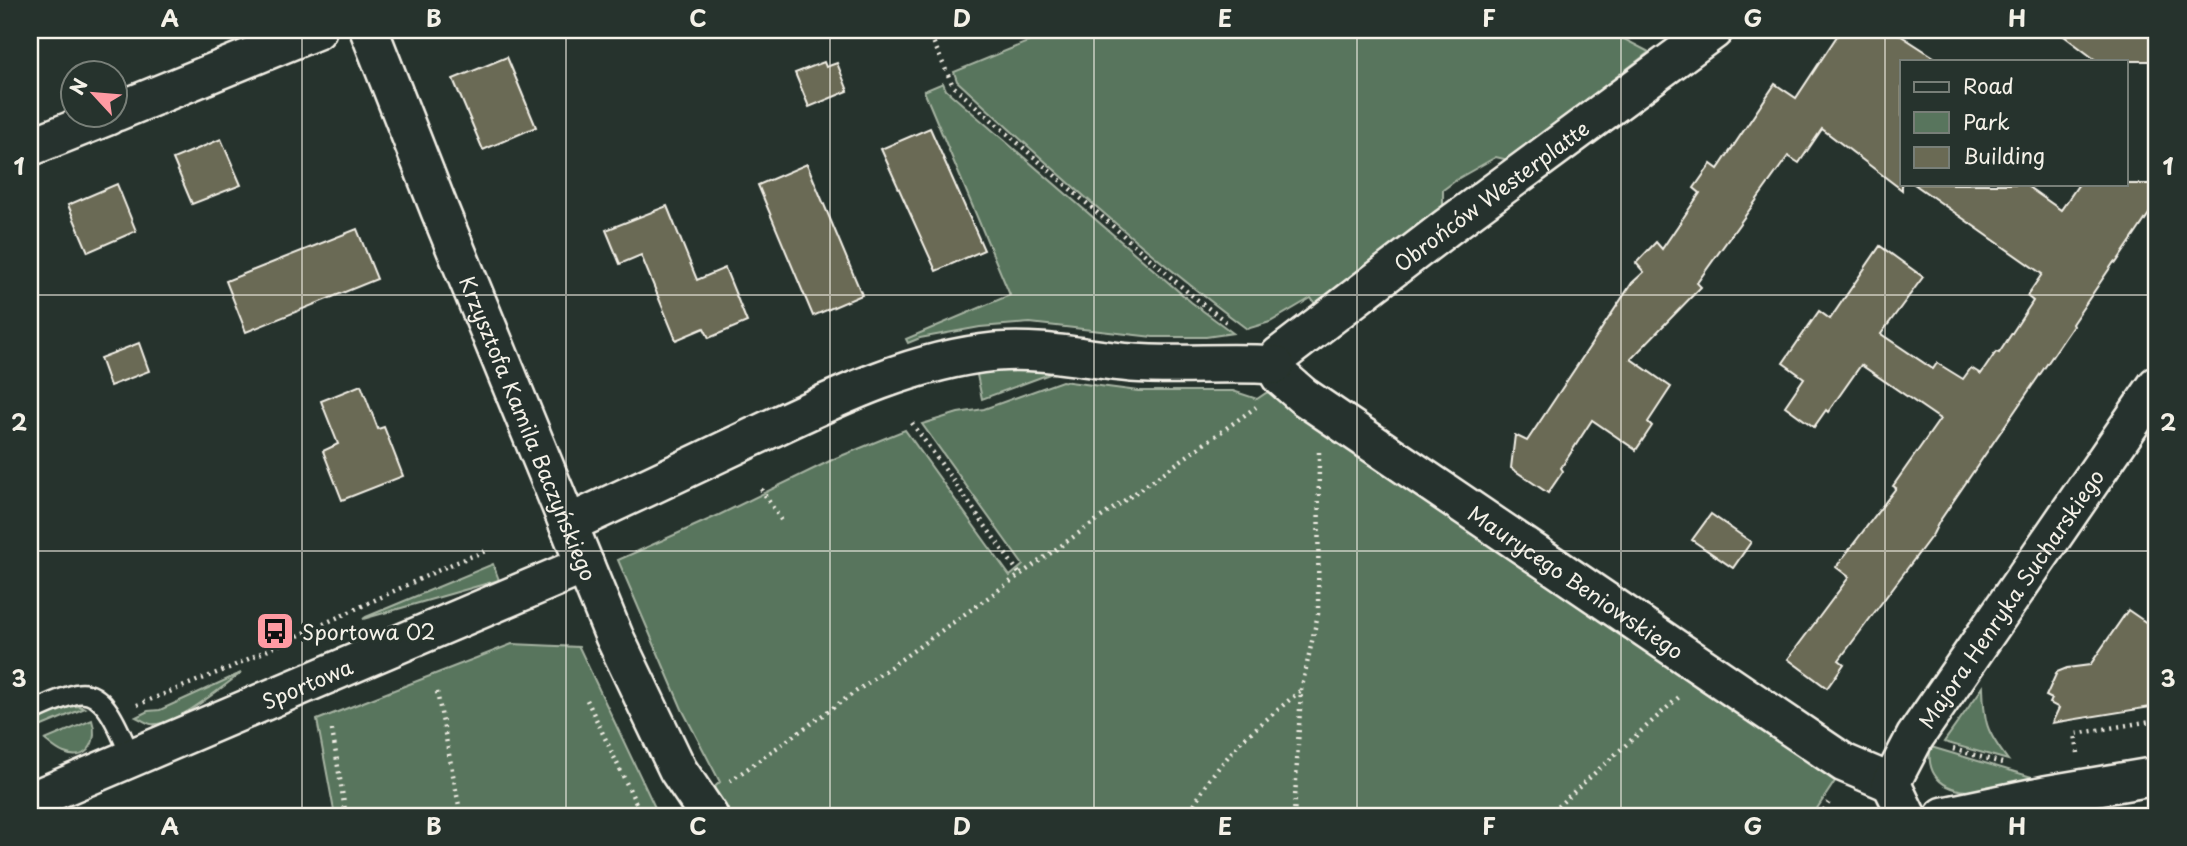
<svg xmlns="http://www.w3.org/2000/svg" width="2187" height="846" font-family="'Playpen Sans',sans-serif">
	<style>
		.green { fill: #58755d; stroke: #a6b3a2; stroke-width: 2 }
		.building { fill: #6a6a54; stroke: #f4f1e8; stroke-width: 2 }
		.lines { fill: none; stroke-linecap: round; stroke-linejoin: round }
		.lane-casing { stroke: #f4f1e8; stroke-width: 23 }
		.street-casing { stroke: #f4f1e8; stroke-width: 42 }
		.path { stroke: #f4f1e8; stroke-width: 4.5; stroke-dasharray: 2 5; stroke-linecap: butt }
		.lane { stroke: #26332d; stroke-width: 18 }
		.street { stroke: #26332d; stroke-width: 37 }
		.grid { fill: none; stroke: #f4f1e8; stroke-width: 2; stroke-opacity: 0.55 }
		.labels { text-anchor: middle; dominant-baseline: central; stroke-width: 7; stroke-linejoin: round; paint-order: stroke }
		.street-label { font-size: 21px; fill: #f4f1e8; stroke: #26332d }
		.poi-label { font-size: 21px; fill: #f4f1e8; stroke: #26332d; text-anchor: start }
		.neatline { fill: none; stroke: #f4f1e8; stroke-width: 2.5 }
		.grid-label { font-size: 23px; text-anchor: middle; font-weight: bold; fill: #f4f1e8 }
	</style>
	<rect width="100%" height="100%" fill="#26332d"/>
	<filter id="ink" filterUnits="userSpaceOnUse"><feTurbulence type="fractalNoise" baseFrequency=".0143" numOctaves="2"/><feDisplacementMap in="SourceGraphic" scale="14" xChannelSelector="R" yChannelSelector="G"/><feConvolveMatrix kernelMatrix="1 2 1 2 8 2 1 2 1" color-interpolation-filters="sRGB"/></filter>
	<g filter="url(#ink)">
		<!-- green -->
		<g class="green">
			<path d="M1057 30H1631L1620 37 1649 52 1508 160 1496 157 1459 178 1443 190V207L1318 308 1311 298 1270 322 1247 329C1145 253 1050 167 957 81L954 72Z"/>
			<path d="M943 83 946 90 1191 302 1233 333 1206 337H1153L1030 323 980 327 920 338 908 343 906 339 1010 295 924 91Z"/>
			<path d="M1006 367 1063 369 982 399 977 375 980 371Z"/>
			<path d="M1304 380 1853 754 1812 816H703L709 792 720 782 682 709 618 560 719 515 836 458 905 430 1010 576 1023 565 922 424 958 413 984 409 1062 381 1138 391H1233L1257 399 1266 393Z"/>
			<path d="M493 564 499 580 363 619 366 617Z"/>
			<path d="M512 644 579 647 659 816H335L317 720Z"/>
			<path d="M241 673C222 687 175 727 151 724 146 723 141 719 136 717L148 711 160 710Z"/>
			<path d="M1983 687C1984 723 1986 731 2008 760L1944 742Z"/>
			<path d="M79 706 85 708 30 731V721L63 707Z"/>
			<path d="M92 720C99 740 88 763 64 753 58 751 51 745 45 740Z"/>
			<path d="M1931 747 2042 780C2012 785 1960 804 1937 778 1930 770 1928 758 1931 747Z"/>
		</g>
		<!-- building -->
		<g class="building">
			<path d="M1841 30H1892L1940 61H1902V190L1822 129 1799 163 1788 156 1697 283 1701 287 1631 359 1671 387 1648 422 1652 426 1636 450 1592 420 1561 468 1563 471 1548 493 1511 468 1515 435 1527 441 1632 283 1644 272 1636 263 1656 242 1662 249 1700 193 1694 188 1711 164 1718 169 1775 84 1796 98Z"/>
			<path d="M2056 30H2157V61H2097Z"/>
			<path d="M507 57 536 127 483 150 453 79Z"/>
			<path d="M824 62 826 67 837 63 848 91 809 107 795 73Z"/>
			<path d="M930 128 984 250 936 271 881 149Z"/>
			<path d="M221 139 241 185 192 204 173 159Z"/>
			<path d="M807 164 862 295 813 316 758 185Z"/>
			<path d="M117 184 136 231 88 252 68 205Z"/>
			<path d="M1914 184H2024L2061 210 2079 184H2157V202L2116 263 2114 262 2072 324 2073 326 1939 522 1933 534 1839 660 1844 664 1827 688 1788 659 1849 577 1836 567 1896 488 1893 486 1940 419 1861 365 1828 412 1826 410 1814 427 1785 406 1804 378 1783 363 1819 311 1830 319 1880 246 1923 277 1881 334 1933 369 1937 363 1963 379 1971 368 1981 374 1996 352 1999 353 2033 301 2027 296 2042 274Z"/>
			<path d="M667 206 697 280 725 268 747 322 709 338 704 328 676 340 641 255 620 264 606 230Z"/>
			<path d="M357 229 377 279 246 332 226 281Z"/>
			<path d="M139 343 149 371 110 386 100 358Z"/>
			<path d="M361 385 378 429 384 427 403 476 342 500 323 451 338 444 321 401Z"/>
			<path d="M1711 514 1751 542 1733 568 1692 540Z"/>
			<path d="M2128 610 2157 630V706L2052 723 2059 708 2050 703 2052 699 2046 696 2057 672 2067 668 2090 665Z"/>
		</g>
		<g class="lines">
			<defs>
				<path id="lane" d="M30 712C45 706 60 698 76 694 107 687 121 737 132 759"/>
				<g id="street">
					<path id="s1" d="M369 30 440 211 614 636 678 770 709 816"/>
					<path d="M116 112 317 30"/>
					<path d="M30 147 108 116"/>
					<path id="s2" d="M1275 365 1280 376 1303 396 1844 763 1891 783"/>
					<path id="s3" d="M1275 365 1279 356 1446 228 1714 30"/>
					<path d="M568 524C636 493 702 461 770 429 841 395 915 360 995 352 1042 348 1086 359 1132 363 1180 367 1227 361 1275 365"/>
					<path id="s4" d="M30 801 585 565"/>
					<path id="s5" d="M1907 816 1891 783 1915 737 2157 385"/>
					<path d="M1944 816 2045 795 2157 776"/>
				</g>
			</defs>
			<!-- lane casing -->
			<use href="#lane" class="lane-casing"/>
			<!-- street casing -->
			<use href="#street" class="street-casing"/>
			<!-- path -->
			<g class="path">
				<path d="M928 30 953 86 1190 294 1229 324"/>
				<path d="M912 423 1021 576"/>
				<path d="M761 489 783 523"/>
				<path d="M437 692 461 816"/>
				<path d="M587 700 642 816"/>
				<path d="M137 705 229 668 452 564 488 550"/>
				<path d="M332 730 346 816"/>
				<path d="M1953 749 2002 763"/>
				<path d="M2078 753 2075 734 2157 720"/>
				<path d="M730 781 1256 407"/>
				<path d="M1187 816 1210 778 1242 740 1300 691"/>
				<path d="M1284 816H1303"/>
				<path d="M1294 816 1301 691 1318 614 1319 452"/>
				<path d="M1547 816 1679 697"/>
				<path d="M1820 816 1831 799"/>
			</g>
			<!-- lane -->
			<use href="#lane" class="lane"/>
			<!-- street -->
			<use href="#street" class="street"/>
		</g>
	</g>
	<!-- grid -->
	<path class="grid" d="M302 30V816M566 30V816M830 30V816M1094 30V816M1357 30V816M1621 30V816M1885 30V816M30 295H2157M30 551H2157"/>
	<!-- icons -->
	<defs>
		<symbol id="bus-square" viewBox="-11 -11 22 22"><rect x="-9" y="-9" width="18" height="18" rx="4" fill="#ff9aa2" stroke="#26332d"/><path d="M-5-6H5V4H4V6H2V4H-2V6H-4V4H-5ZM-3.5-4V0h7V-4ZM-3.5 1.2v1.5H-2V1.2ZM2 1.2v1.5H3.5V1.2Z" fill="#111"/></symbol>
	</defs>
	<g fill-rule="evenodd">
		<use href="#bus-square" x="253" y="609" width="44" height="44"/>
	</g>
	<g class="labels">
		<!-- street labels -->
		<g class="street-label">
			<text stroke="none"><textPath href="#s3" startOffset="276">Obrońców Westerplatte</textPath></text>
			<text stroke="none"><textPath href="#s1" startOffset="429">Krzysztofa Kamila Baczyńskiego</textPath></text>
			<text stroke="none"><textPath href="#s2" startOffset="373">Maurycego Beniowskiego</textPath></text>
			<text stroke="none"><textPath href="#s5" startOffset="257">Majora Henryka Sucharskiego</textPath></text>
			<text stroke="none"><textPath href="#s4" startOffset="301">Sportowa</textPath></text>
		</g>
		<!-- poi labels -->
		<g class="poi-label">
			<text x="302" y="631">Sportowa 02</text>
		</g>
	</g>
	<!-- margin -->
	<rect width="2187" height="846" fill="none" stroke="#26332d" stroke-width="77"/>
	<!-- legend -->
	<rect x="1900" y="60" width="228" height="126" fill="#26332d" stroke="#787f78" stroke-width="2"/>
	<rect x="1914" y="82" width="35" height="10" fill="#26332d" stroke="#787f78" stroke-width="2"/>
	<text x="1963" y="94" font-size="21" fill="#f4f1e8">Road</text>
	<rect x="1914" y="112" width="35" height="21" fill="#58755d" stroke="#787f78" stroke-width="2"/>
	<text x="1963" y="130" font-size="21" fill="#f4f1e8">Park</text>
	<rect x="1914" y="147" width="35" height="21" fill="#6a6a54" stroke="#787f78" stroke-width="2"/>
	<text x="1963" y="164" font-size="21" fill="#f4f1e8">Building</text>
	<!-- north arrow -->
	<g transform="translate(94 94) rotate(296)"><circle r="33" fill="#26332d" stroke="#787f78" stroke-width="2"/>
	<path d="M0-5L12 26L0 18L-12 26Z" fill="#ff9aa2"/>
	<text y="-10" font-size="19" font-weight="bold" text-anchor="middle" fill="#f4f1e8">N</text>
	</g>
	<rect x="38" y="38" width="2110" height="770" class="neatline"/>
	<g class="grid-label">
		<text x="170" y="27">A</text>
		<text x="434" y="27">B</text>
		<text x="698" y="27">C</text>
		<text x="962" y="27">D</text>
		<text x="1225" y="27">E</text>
		<text x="1489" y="27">F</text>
		<text x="1753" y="27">G</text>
		<text x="2017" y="27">H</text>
		<text x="19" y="175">1</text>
		<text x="2168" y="175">1</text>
		<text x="19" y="431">2</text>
		<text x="2168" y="431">2</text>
		<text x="19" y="687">3</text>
		<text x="2168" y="687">3</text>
		<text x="170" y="835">A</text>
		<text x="434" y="835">B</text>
		<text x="698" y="835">C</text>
		<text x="962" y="835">D</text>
		<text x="1225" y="835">E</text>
		<text x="1489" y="835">F</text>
		<text x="1753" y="835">G</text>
		<text x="2017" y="835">H</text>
	</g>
</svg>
